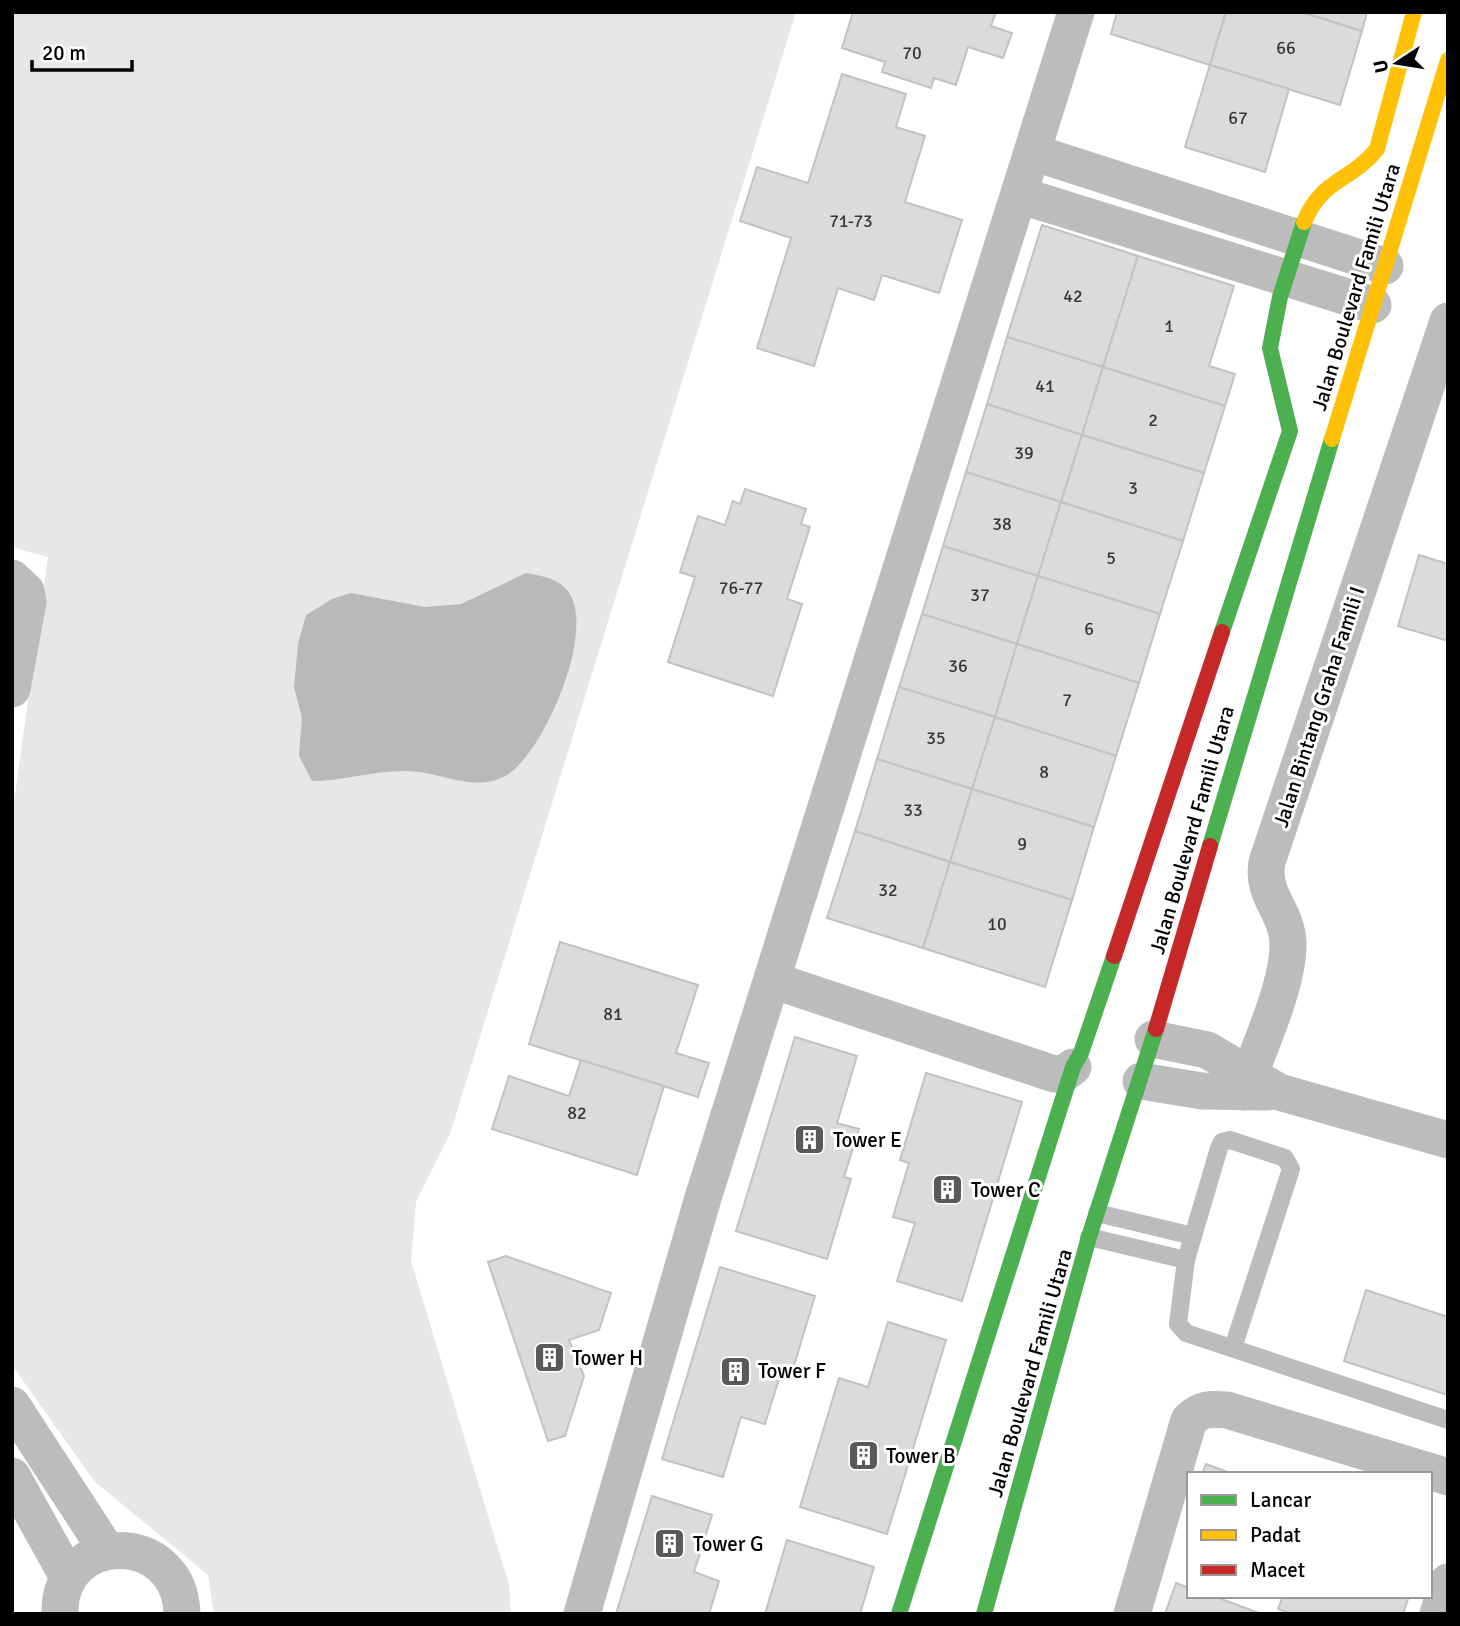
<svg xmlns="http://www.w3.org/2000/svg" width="1460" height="1626" font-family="Signika,sans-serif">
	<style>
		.green { fill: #e7e7e7 }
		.water { fill: #b9b9b9 }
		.building { fill: #dbdbdb; stroke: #c2c2c2; stroke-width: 2 }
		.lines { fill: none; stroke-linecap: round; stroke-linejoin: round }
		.lane { stroke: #bcbcbc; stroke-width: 18 }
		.street { stroke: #bcbcbc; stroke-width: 37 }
		.fast { stroke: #4caf50; stroke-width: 16 }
		.slow { stroke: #ffc107; stroke-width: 16 }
		.jam { stroke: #c62828; stroke-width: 16 }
		.labels { text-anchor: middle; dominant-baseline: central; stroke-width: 6; stroke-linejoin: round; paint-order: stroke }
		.number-label { font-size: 18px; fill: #373737 }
		.street-label { font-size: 21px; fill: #000; stroke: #fff }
		.poi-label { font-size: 21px; fill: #000; stroke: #fff; text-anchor: start }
	</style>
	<rect width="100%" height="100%" fill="#fff"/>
	<!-- green -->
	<path class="green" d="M12 12H796L450 1134 416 1202 411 1261 509 1585 511 1614H214L208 1575 94 1481 12 1365V816L48 557 12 547Z"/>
	<!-- water -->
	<path class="water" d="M526 573C541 576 554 577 565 588 601 622 544 753 507 775 477 792 449 776 419 772 384 767 347 781 312 781L299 756 302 718 294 687 298 644 306 615 332 599 351 593 425 607 461 604Z"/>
	<!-- building -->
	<g class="building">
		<path d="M853 12H996L991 26 1012 33 1003 58 968 47 956 85 934 78 931 88 882 72 885 62 842 48Z"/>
		<path d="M1117 12H1226L1210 65 1111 34Z"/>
		<path d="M1226 12H1302L1362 31 1340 105 1210 65Z"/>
		<path d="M1302 12H1367L1362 31Z"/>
		<path d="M1210 65 1289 89 1265 172 1185 147Z"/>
		<path d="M842 74 906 94 896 127 925 136 905 202 962 220 939 293 882 275 874 300 838 288 814 366 757 348 791 238 740 221 757 167 808 183Z"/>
		<path d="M1042 225 1138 256 1103 367 1007 337Z"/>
		<path d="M1138 256 1234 286 1209 366 1235 374 1225 406 1103 367Z"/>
		<path d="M1007 337 1103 367 1082 435 987 404Z"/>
		<path d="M1103 367 1225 406 1204 473 1082 435Z"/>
		<path d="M987 404 1082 435 1061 502 966 472Z"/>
		<path d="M1082 435 1204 473 1183 541 1061 502Z"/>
		<path d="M966 472 1061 502 1038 576 943 546Z"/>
		<path d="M745 489 806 509 801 524 810 527 787 599 802 604 773 696 668 662 695 577 680 572 698 516 725 525 733 501 740 504Z"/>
		<path d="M1061 502 1183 541 1160 614 1038 576Z"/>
		<path d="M943 546 1038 576 1017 644 922 614Z"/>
		<path d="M1419 555 1448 564V641L1398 626Z"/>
		<path d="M1038 576 1160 614 1139 683 1017 644Z"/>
		<path d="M922 614 1017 644 995 717 899 687Z"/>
		<path d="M1017 644 1139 683 1116 756 995 717Z"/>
		<path d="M899 687 995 717 972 789 877 759Z"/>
		<path d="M995 717 1116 756 1094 827 972 789Z"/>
		<path d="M877 759 972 789 950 862 855 831Z"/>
		<path d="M972 789 1094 827 1072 900 950 862Z"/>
		<path d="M855 831 950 862 923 948 827 918Z"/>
		<path d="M950 862 1072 900 1045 987 923 948Z"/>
		<path d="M560 942 698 985 676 1053 709 1063 698 1097 529 1044Z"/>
		<path d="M795 1037 857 1056 837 1123 859 1129 844 1177 851 1179 827 1259 736 1231Z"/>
		<path d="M581 1060 664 1086 637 1175 492 1129 509 1076 569 1096Z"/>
		<path d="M926 1073 1022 1102 962 1301 897 1281 915 1223 893 1217 909 1163 900 1160Z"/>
		<path d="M506 1256 611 1293 599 1330 569 1340 584 1376 565 1436 548 1441 488 1262Z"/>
		<path d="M720 1267 815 1296 792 1372 782 1369 765 1424 741 1417 723 1477 662 1459Z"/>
		<path d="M1366 1290 1448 1317V1395L1344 1361Z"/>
		<path d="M888 1322 946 1340 887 1534 800 1507 839 1378 868 1387Z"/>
		<path d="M1206 1464 1233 1474H1202Z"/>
		<path d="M652 1496 712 1515 694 1572 719 1581 709 1614H616Z"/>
		<path d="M787 1540 874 1567 860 1614H765Z"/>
		<path d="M1176 1583 1189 1588V1596H1213L1262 1614H1165Z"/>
		<path d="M1283 1596H1409L1403 1614H1291L1278 1609Z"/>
	</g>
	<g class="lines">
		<!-- lane -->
		<g class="lane">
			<path d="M1097 1213 1193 1236"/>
			<path d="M1089 1237 1186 1260"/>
			<path d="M1233 1348 1291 1169 1285 1158 1230 1140 1222 1142 1219 1148 1186 1260 1178 1324 1186 1333 1448 1420"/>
		</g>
		<!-- street -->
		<g class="street">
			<path d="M1032 152 1385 266"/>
			<path d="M1019 195 1373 305"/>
			<path d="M12 578 26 591 28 602 12 689"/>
			<path d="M772 980 1054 1074 1065 1073 1073 1067"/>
			<path d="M1153 1039 1207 1050 1279 1092 1448 1140"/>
			<path d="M1141 1081 1202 1091 1267 1092"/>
			<path d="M1243 1092C1257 1052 1289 985 1288 943 1287 911 1261 896 1267 862L1448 321"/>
			<path d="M12 1405 107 1551"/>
			<path d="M12 1476 68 1577"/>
			<path d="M60 1614C58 1530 180 1529 182 1614"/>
			<path d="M582 1614 703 1198 1076 12"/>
			<path d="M1132 1614 1189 1420C1202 1408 1210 1409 1227 1410L1448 1477"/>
			<path d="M1438 1614 1448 1582"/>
		</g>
		<!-- fast -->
		<g class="fast">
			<path d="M1222 632 1290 431 1270 348 1280 297 1304 222"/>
			<path d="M1210 846 1332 439"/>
			<path d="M899 1614 1073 1067 1081 1053 1114 956"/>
			<path d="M984 1614 1089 1237 1156 1029"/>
		</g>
		<!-- slow -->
		<g class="slow">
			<path d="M1304 222C1323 177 1351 182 1377 149L1414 12"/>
			<path d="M1332 439 1448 60"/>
		</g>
		<!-- jam -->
		<g class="jam">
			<path d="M1114 956 1222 632"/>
			<path d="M1156 1029 1210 846"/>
		</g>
	</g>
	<!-- icons -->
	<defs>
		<symbol id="building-square" viewBox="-11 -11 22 22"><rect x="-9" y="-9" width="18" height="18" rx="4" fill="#595959" stroke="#fff"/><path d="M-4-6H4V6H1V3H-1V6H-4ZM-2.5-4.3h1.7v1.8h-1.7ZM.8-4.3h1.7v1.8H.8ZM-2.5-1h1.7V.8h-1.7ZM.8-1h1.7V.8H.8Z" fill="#fff"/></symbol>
	</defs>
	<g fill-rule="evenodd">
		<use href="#building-square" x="792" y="1122" width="35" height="35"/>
		<use href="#building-square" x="930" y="1172" width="35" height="35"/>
		<use href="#building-square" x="532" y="1340" width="35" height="35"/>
		<use href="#building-square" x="718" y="1354" width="35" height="35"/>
		<use href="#building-square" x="846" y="1438" width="35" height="35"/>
		<use href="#building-square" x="652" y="1526" width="35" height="35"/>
	</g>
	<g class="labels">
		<!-- number labels -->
		<g class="number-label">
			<text x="1286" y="48">66</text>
			<text x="912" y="53">70</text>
			<text x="1238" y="118">67</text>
			<text x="851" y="221">71-73</text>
			<text x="1073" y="296">42</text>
			<text x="1169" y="326">1</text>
			<text x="1045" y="386">41</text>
			<text x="1153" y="420">2</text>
			<text x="1024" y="453">39</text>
			<text x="1133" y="488">3</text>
			<text x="1002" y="524">38</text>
			<text x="1111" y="558">5</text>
			<text x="741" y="588">76-77</text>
			<text x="980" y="595">37</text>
			<text x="1089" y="629">6</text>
			<text x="958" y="666">36</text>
			<text x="1067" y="700">7</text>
			<text x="936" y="738">35</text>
			<text x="1044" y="772">8</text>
			<text x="913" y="810">33</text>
			<text x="1022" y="844">9</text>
			<text x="888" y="890">32</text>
			<text x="997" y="924">10</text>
			<text x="613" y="1014">81</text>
			<text x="577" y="1113">82</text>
		</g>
		<!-- street labels -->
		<g class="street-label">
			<text transform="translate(1356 287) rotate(-73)">Jalan Boulevard Famili Utara</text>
			<text transform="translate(1319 707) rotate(-72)">Jalan Bintang Graha Famili I</text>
			<text transform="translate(1192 830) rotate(-74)">Jalan Boulevard Famili Utara</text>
			<text transform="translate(1030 1373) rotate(-74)">Jalan Boulevard Famili Utara</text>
		</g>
		<!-- poi labels -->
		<g class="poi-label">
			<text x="833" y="1140">Tower E</text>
			<text x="971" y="1190">Tower C</text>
			<text x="572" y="1358">Tower H</text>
			<text x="758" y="1371">Tower F</text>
			<text x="886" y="1456">Tower B</text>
			<text x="693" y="1544">Tower G</text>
		</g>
	</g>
	<!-- border -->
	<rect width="1460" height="1626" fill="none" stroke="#000000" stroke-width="28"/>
	<!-- legend -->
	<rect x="1187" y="1472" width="245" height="126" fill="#ffffff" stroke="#999999" stroke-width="2"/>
	<rect x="1201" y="1495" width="35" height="10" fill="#4caf50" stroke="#999999" stroke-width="2"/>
	<text x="1250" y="1507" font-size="21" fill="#000000">Lancar</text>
	<rect x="1201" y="1530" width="35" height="10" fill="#ffc107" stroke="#999999" stroke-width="2"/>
	<text x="1250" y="1542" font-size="21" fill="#000000">Padat</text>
	<rect x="1201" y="1565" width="35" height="10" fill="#c62828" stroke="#999999" stroke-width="2"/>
	<text x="1250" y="1577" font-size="21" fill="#000000">Macet</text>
	<!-- north arrow -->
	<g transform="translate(1397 63) rotate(258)" stroke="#ffffff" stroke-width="5" paint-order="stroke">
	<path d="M0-5L12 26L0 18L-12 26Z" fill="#000000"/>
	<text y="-10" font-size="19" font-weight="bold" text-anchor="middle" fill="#000000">U</text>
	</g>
	<!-- scale -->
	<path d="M32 60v10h100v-10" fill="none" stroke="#000000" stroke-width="3.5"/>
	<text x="42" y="60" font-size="21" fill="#000000" stroke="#ffffff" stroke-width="5" paint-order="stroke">20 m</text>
</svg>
